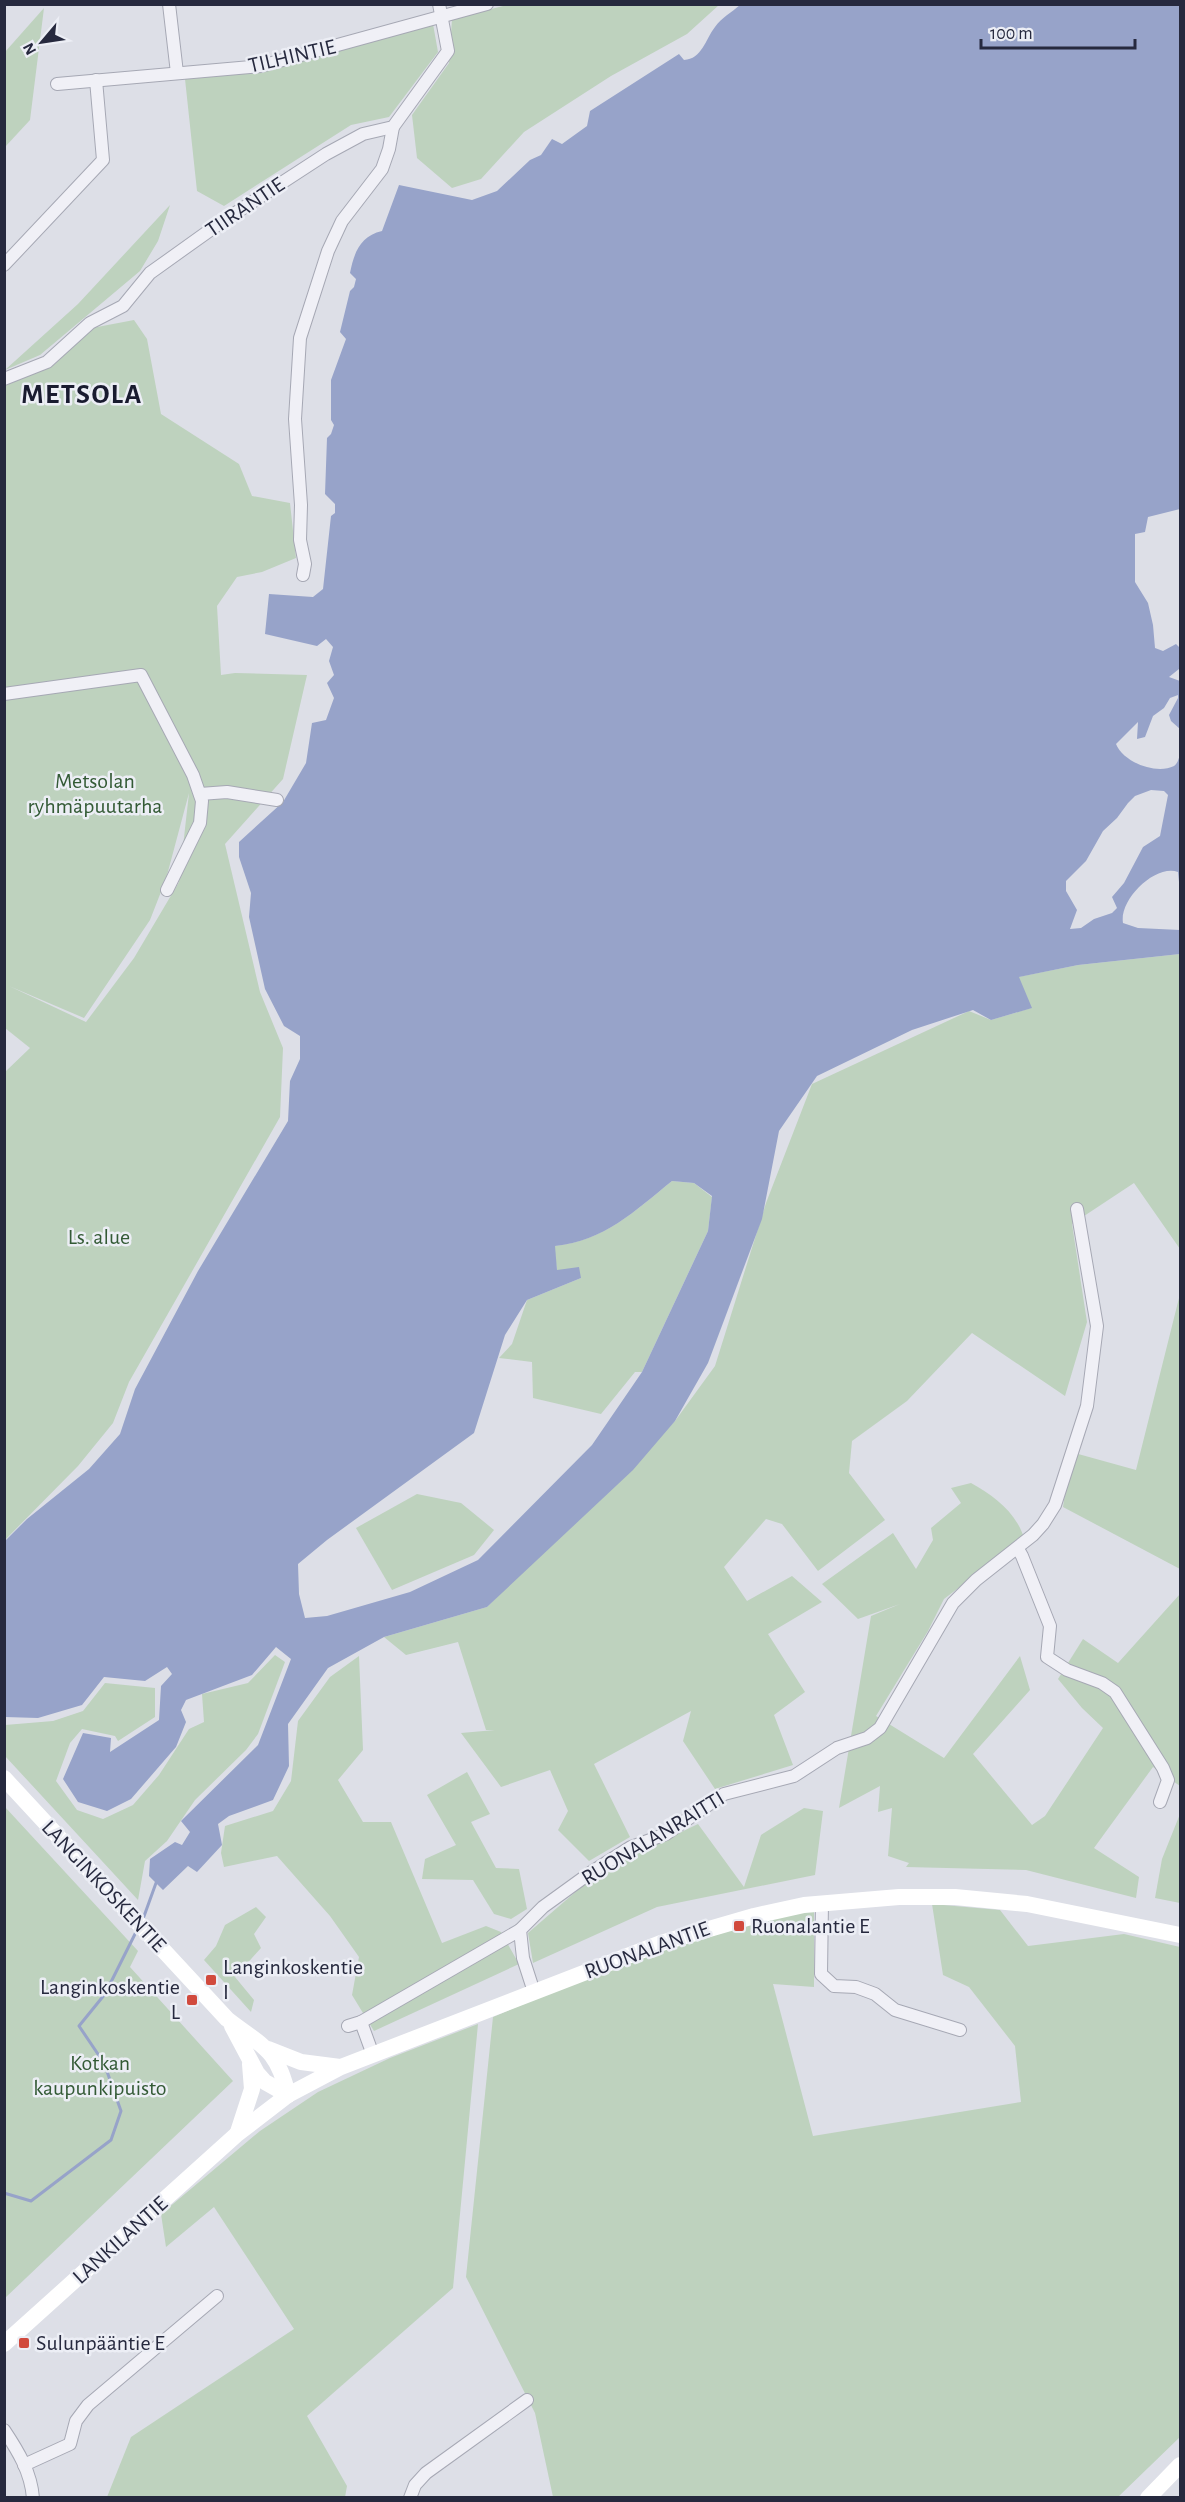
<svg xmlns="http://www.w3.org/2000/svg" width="1185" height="2502" font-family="'Alegreya Sans',sans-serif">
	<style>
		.green { fill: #bed2be; fill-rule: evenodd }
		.water { fill: #97a3c9; fill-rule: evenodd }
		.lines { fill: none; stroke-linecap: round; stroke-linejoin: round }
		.stream { stroke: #97a3c9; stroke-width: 3 }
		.street-casing { stroke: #a6a8b4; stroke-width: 14 }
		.street { stroke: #f0f0f6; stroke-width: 12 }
		.secondary { stroke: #fff; stroke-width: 16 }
		.poi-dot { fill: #d14a3d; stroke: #eceef5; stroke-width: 2 }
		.labels { text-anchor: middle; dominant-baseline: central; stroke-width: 5; stroke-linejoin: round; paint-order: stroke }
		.street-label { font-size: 22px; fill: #26293e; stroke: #eceef5 }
		.park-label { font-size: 22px; fill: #335a35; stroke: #eceef5 }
		.poi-label { font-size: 22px; fill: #26293e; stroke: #eceef5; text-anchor: start }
		.district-label { font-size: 28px; font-weight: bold; letter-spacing: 1.5px; fill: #191b2f; stroke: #eceef5 }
	</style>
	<rect width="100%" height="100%" fill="#dddfe7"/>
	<!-- green -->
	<g class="green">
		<path d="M507 5H719L687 34 611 76 524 132 481 179 452 188 417 158 412 115 449 63 452 19Z"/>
		<path d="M44 8 30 120 5 147V52Z"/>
		<path d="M433 24 438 52 389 117 351 125 224 206 197 191 185 79 262 72Z"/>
		<path d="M170 205 158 241 140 271 40 355 5 370 78 304Z"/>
		<path d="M134 320 147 339 161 414 239 464 252 496 290 503 296 558 262 572 237 577 217 606 221 675 235 673 307 675 283 779 225 844 260 992 283 1048 280 1117 129 1382 113 1423 78 1466 5 1540V1072L30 1048 5 1028V386L55 364 92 328ZM189 793 179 882 134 958 86 1022 9 986 84 1018 150 920 166 879Z"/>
		<path d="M1180 954V1249L1134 1183 1072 1224 1087 1322 1065 1396 972 1333 907 1401 852 1441 849 1473 885 1520 818 1571 782 1524 766 1519 724 1567 747 1601 792 1576 822 1602 768 1634 805 1692 774 1715 793 1765 715 1789 683 1741 691 1711 594 1764 630 1837 589 1861 558 1830 568 1811 550 1770 501 1787 461 1733 495 1730H486L458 1642 406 1655 384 1637 487 1607 675 1421 715 1366 766 1203 812 1084 969 1011 991 1020 1031 1008 1018 977 1078 965Z"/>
		<path d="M672 1181 694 1183 712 1197 708 1231 642 1372H635L601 1414 533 1398 532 1362 499 1358 512 1344 527 1300 581 1278 557 1271 554 1246C604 1241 635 1211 672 1181Z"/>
		<path d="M1180 1294V1569L1063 1507 1071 1452 1136 1470Z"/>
		<path d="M971 1483C994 1496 1016 1512 1024 1538L944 1599 928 1631 876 1716 944 1758 1020 1656 1030 1690 973 1754 1032 1825 1045 1816 1103 1728 1082 1708 1058 1679 1083 1639 1118 1663 1180 1594V1786L1153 1767 1094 1848 1139 1877 1136 1898 1026 1870 906 1867 909 1863 888 1856 892 1808 878 1812 880 1786 839 1808 871 1616 900 1604 858 1619 822 1584 893 1533 916 1569 933 1540 931 1528 961 1503 951 1488Z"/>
		<path d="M417 1494 461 1503 494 1530 474 1555 392 1590 356 1528Z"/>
		<path d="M275 1655 285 1662 258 1734 246 1750 195 1800 167 1841 145 1861 138 1900 5 1756V1725L53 1721 83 1711 105 1683 155 1688V1717L118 1741 115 1736 82 1729 70 1743 56 1781 77 1810 103 1819 133 1805 159 1775 189 1729 204 1722 202 1694 248 1683Z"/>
		<path d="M359 1656 363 1750 338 1780 363 1822H391L442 1943 486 1926 501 1932 519 1964 374 2031 352 1995 359 1957 330 1916 277 1856 224 1867 221 1853 225 1826 273 1811 291 1781 298 1721 330 1677Z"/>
		<path d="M467 1772 490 1814 471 1822 496 1868 519 1869 527 1909 511 1919 494 1914 473 1880 422 1879 425 1859 456 1845 427 1795Z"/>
		<path d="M5 1807 138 1951 130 1967 233 2081 5 2298Z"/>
		<path d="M804 1808 823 1811 815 1875 657 1907 533 1963 528 1933 580 1888 635 1854 698 1824 744 1887 761 1835Z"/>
		<path d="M1180 1814V1903L1155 1898 1162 1859Z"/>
		<path d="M932 1904 1000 1910 1028 1946 1124 1934 1180 1947V2437L1118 2497H553L535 2413 466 2277 493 2017C597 1972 703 1933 814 1910V1987L773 1984 813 2136 1021 2102 1015 2046 969 1987 943 1975Z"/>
		<path d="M256 1907 266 1917 254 1934 261 1948 235 1977 254 2000 251 2012 204 1960 216 1946 225 1925Z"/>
		<path d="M478 2024 453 2288 307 2416 347 2486 345 2497H107L131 2437 294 2329 214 2207 166 2247 161 2214 260 2131 318 2092 390 2058Z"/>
	</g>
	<!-- water -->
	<path class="water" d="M740 5H1180V509L1148 517 1145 532 1135 534V582L1148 603 1153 625 1155 648 1163 651 1176 644 1180 648 1179 669 1169 677 1180 681V729L1171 721 1169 715 1178 698V695L1170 698 1164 708 1153 716 1145 737 1137 739 1138 722 1116 744C1123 762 1156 775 1174 766 1178 763 1179 758 1180 754V892L1178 872C1155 864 1119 900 1123 923L1138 928 1180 930V954L1078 965 1019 977 1032 1008 991 1020 973 1010 912 1030 817 1076 779 1131 762 1219 708 1363 675 1421 633 1470 487 1607 384 1637 328 1668 288 1724 289 1766 273 1800 229 1816 218 1824 222 1845 197 1872 188 1866 163 1890 149 1876 150 1859 175 1842 182 1845 190 1832 181 1821 258 1745 291 1659 276 1647 252 1675 186 1700 181 1710 186 1722 176 1747 131 1799 107 1811 78 1802 63 1779 83 1733 111 1738 110 1752 159 1720 161 1686 172 1674 167 1667 145 1681 104 1677 82 1705 38 1718 5 1717V1541L27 1519 89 1469 120 1434 135 1389 198 1271 288 1121 290 1081 300 1059V1036L284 1026 265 989 249 917 251 893 239 857V842L283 802 306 763 312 723 326 720 334 698 327 683 334 675 329 661 333 647 326 639 317 646 265 634 269 594 313 597 323 589 331 516 335 513V504L325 494 327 438 331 434 334 425 331 420V380L346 339 340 332 350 291 354 287 356 279 350 273C354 253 360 236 382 231L399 185 472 200 497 191 530 160 541 155 552 139 562 144 587 126 590 111 679 54 684 60C702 59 705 40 715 27 721 18 732 12 740 5ZM1151 790 1164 791 1168 795 1160 836 1143 847 1124 883 1112 897 1117 908 1112 913 1094 919 1081 928 1070 929 1077 910 1066 891V881L1086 861 1103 831 1117 818 1128 803 1135 796ZM672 1181 694 1183 712 1196 708 1231 642 1372 592 1445 478 1560 410 1592 327 1616 305 1618 299 1594 298 1564 327 1540 474 1433 505 1335 527 1300 581 1278 579 1267 557 1270 555 1246C604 1241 635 1211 672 1181Z"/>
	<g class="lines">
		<!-- stream -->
		<g class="stream">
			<path d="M143 1919 156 1883"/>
			<path d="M4 2193 31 2201 111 2140 121 2111 104 2063 79 2026 105 1994 137 1930"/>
		</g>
		<defs>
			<g id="street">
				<path d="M169 4 177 73"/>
				<path d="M57 84 261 66 487 4"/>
				<path d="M4 265 103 160 96 80"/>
				<path d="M4 379 47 362 90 323 123 306 150 273 220 223 326 154 363 134 393 127 448 51 439 4"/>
				<path d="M303 575 305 564 300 540 301 505 295 419 300 338 328 251 342 221 382 169 389 149 393 127"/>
				<path d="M4 694 141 675 193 775 202 801 200 823 167 890"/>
				<path d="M200 794 227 792 277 800"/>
				<path d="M1018 1549 1022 1556 1050 1626 1047 1657 1067 1670 1102 1683 1115 1692 1163 1768 1168 1780 1160 1802"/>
				<path d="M822 1903 821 1974 834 1986 856 1987 875 1994 895 2010 960 2030"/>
				<path d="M534 1992 523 1958 520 1930 543 1907 590 1873 631 1847 666 1834 724 1794 794 1776 837 1748 867 1738 880 1728 953 1603 976 1580 1033 1535 1043 1524 1055 1505 1087 1406 1097 1326 1077 1209"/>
				<path d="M361 2022 373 2055"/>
				<path d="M348 2026 361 2022 520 1930"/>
				<path d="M4 2430C18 2451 31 2472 33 2498"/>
				<path d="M24 2465 70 2444 76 2421 88 2405 217 2296"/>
				<path d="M410 2498 415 2485 426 2473 527 2400"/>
			</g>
		</defs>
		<!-- street casing -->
		<use href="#street" class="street-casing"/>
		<!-- street -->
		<use href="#street" class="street"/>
		<!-- secondary -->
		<g class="secondary">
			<path d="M4 1778 227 2019C263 2047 277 2048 288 2095"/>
			<path d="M232 2026 257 2073 265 2082 288 2095"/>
			<path d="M268 2049 301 2062 340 2067"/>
			<path d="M238 2132 252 2089 250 2064"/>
			<path d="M4 2344 236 2135 288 2095 341 2067 661 1943 754 1916 804 1905 899 1897H955L1027 1904 1180 1935"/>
			<path d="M1148 2498 1180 2465"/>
		</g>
	</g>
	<!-- markers -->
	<g class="poi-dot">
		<rect x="733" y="1920" width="12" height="12" rx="3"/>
		<rect x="205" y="1974" width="12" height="12" rx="3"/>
		<rect x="186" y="1994" width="12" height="12" rx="3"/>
		<rect x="18" y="2337" width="12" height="12" rx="3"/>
	</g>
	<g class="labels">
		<!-- street labels -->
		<g class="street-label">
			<text transform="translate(292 56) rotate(-13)">TILHINTIE</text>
			<text transform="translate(245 207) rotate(-34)">TIIRANTIE</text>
			<text transform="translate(653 1838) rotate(-31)">RUONALANRAITTI</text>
			<text transform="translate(104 1886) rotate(47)">LANGINKOSKENTIE</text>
			<text transform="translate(647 1950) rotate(-20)">RUONALANTIE</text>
			<text transform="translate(120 2240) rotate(-42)">LANKILANTIE</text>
		</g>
		<!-- park labels -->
		<g class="park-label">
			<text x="95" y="781">Metsolan<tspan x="95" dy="25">ryhmäpuutarha</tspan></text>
			<text x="99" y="1237">Ls. alue</text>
			<text x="100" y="2063">Kotkan<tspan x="100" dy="25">kaupunkipuisto</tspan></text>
		</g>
		<!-- poi labels -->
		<g class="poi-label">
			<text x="751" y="1926">Ruonalantie E</text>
			<text x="223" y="1967">Langinkoskentie<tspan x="223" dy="25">I</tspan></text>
			<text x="180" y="1987" text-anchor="end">Langinkoskentie<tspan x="180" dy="25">L</tspan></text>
			<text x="36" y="2343">Sulunpääntie E</text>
		</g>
		<!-- district labels -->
		<g class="district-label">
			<text x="82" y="395">METSOLA</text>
		</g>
	</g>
	<!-- border -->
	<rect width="1185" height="2502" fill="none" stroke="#26293e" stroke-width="12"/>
	<!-- north arrow -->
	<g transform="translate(42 42) rotate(241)" stroke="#eceef5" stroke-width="4.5" paint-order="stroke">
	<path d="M0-4.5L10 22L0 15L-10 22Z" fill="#26293e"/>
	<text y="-9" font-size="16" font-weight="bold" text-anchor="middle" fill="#26293e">N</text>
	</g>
	<!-- scale -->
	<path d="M981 39v9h154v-9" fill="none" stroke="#26293e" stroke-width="3"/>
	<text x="990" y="39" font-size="18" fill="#26293e" stroke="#eceef5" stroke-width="4.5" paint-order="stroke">100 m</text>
</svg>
